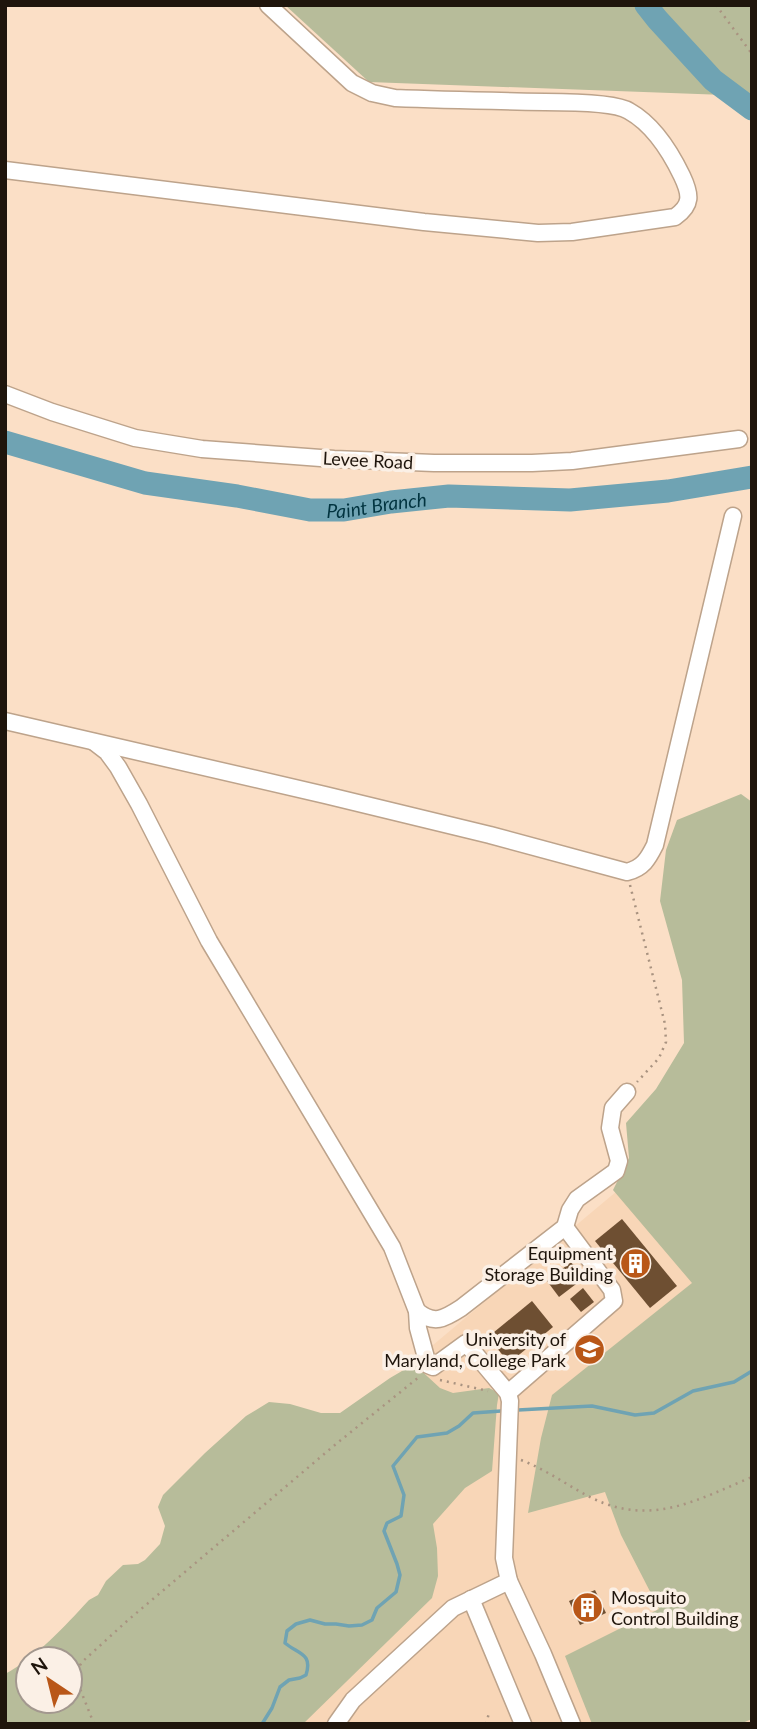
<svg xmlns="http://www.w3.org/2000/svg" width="757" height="1729" font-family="Lato,sans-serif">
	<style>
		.built { fill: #f8d6b7 }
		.green { fill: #b7bc9a; fill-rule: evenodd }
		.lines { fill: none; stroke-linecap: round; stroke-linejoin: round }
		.stream { stroke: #6fa3b3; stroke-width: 3.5 }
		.river { stroke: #6fa3b3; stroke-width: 23 }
		.building { fill: #6e4f32 }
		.minor-casing { stroke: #bda38b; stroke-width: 19 }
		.path { stroke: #a99380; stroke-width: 2.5; stroke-dasharray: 2 5; stroke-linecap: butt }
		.minor { stroke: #fff; stroke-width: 16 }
		.labels { text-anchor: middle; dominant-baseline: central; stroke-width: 7; stroke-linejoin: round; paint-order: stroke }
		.street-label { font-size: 18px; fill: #1f150c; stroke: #fbf0e6 }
		.poi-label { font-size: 18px; fill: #1f150c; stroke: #fbf0e6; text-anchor: end }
		.water-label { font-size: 19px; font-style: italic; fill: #01333f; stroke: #fbf0e6 }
	</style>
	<rect width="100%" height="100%" fill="#fbdfc6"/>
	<!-- built -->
	<path class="built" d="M752 1078V1724H253L181 1556Z"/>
	<!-- green -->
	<g class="green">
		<path d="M285 5H752V96L369 82Z"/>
		<path d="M741 794 752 802V1719L740 1724H592L565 1656 659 1609 621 1535 605 1492 528 1513 541 1438 552 1395 692 1283 613 1190 629 1158 626 1123 656 1089 684 1043 682 980 660 901 666 850 677 820Z"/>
		<path d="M414 1364 440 1388 453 1393 489 1388 499 1393 497 1405 492 1471 465 1488 433 1524 437 1548 438 1576 432 1598 303 1724H5V1674C37 1657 64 1627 89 1600L98 1595 106 1581 123 1565 138 1564 145 1560 160 1544 165 1526 158 1507 163 1495 205 1453 246 1416 269 1402 290 1404 321 1413H340L390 1378ZM28 1659H70V1701H28Z"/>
	</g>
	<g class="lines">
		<!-- stream -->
		<g class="stream">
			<path d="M518 1410 592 1406 635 1415 654 1413 693 1391 734 1382 752 1371"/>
			<path d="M262 1724 272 1708 280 1687 289 1680 300 1678 306 1675C313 1653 298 1654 285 1643L287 1631 296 1624 310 1620 325 1624H336L349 1626 362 1625 372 1620 377 1608 396 1592 400 1575 397 1564 384 1531 387 1523 401 1516 404 1495 393 1466 417 1437 447 1433 459 1426 473 1413 501 1411"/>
		</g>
		<!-- river -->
		<g class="river">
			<path d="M646 5 657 19 713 80 752 109"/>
			<path id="s1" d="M5 442 145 483 237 496 310 510H344L391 502 449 496 570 500 668 491 752 477"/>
		</g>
	</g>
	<!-- building -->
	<g class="building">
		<path d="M622 1219 677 1286 650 1308 595 1241Z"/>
		<path d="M571 1262 584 1278 559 1297 547 1281Z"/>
		<path d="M583 1288 594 1302 581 1312 570 1299Z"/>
		<path d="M532 1301 553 1327 509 1363 488 1337Z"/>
		<path d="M595 1590 606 1613 580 1625 569 1601Z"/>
	</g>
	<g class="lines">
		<defs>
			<g id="minor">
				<path d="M5 170 424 222 538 233 572 232 675 217C692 205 691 195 682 176 670 151 654 125 629 111 615 102 563 102 545 102 495 101 445 100 395 98L372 93 352 83 268 5"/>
				<path d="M5 394 52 412 135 438 202 449 334 459 434 463H532L572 461 739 439"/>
				<path d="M5 721 325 795 490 835 627 872C643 868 648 859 655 845L733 516"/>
				<path d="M94 742 107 752 118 767 139 804 209 941 392 1247 417 1311 418 1328 428 1365 433 1367 466 1343 508 1393 510 1401 504 1558 509 1581 543 1654 572 1724"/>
				<path d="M417 1311C434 1325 444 1319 461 1308L565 1227 570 1210 577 1199 616 1171 619 1161 610 1128 613 1108 627 1092"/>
				<path d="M508 1393 614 1301 612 1290 565 1227"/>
				<path d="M471 1599 523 1724"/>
				<path d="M336 1724 353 1700 453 1608 509 1581"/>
			</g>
		</defs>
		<!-- minor casing -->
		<use href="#minor" class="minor-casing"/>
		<!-- path -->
		<g class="path">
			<path d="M716 5 752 54"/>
			<path d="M630 885 665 1024 666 1042 659 1058 637 1082"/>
			<path d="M440 1380 488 1391"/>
			<path d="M521 1460C547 1470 568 1486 592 1498 651 1527 697 1500 752 1477"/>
			<path d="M94 1724 77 1681 76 1672 82 1662 127 1621 336 1444 419 1377"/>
			<path d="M486 1724 489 1713"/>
		</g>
		<!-- minor -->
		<use href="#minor" class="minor"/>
	</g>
	<!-- icons -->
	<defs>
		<symbol id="building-disc" viewBox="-11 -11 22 22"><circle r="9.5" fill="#b95718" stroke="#fbf0e6"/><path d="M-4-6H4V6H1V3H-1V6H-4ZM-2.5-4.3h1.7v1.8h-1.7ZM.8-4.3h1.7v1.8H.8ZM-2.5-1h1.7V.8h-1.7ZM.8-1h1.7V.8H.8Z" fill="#fff"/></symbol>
		<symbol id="university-disc" viewBox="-11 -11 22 22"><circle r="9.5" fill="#b95718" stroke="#fbf0e6"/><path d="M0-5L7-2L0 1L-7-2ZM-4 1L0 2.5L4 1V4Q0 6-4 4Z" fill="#fff"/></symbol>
	</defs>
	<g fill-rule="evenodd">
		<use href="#building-disc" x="618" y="1246" width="35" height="35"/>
		<use href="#university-disc" x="572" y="1332" width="35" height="35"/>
		<use href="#building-disc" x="570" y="1590" width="35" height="35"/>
	</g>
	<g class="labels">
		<!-- street labels -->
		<g class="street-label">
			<text transform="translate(368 460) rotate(3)">Levee Road</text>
		</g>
		<!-- poi labels -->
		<g class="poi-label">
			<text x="613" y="1253">Equipment<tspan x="613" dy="21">Storage Building</tspan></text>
			<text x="566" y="1339">University of<tspan x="566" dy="21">Maryland, College Park</tspan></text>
			<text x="611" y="1597" text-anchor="start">Mosquito<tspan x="611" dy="21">Control Building</tspan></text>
		</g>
		<!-- water labels -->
		<g class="water-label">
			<text stroke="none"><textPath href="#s1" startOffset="380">Paint Branch</textPath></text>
		</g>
	</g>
	<!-- border -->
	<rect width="757" height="1729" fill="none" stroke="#1f150c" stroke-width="14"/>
	<!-- north arrow -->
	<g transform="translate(49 1680) rotate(325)"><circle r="33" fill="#fbf0e6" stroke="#a3988f" stroke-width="2"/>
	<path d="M0-5L12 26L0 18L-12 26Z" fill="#b95718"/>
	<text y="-10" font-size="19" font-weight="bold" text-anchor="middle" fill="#1f150c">N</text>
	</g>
</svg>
